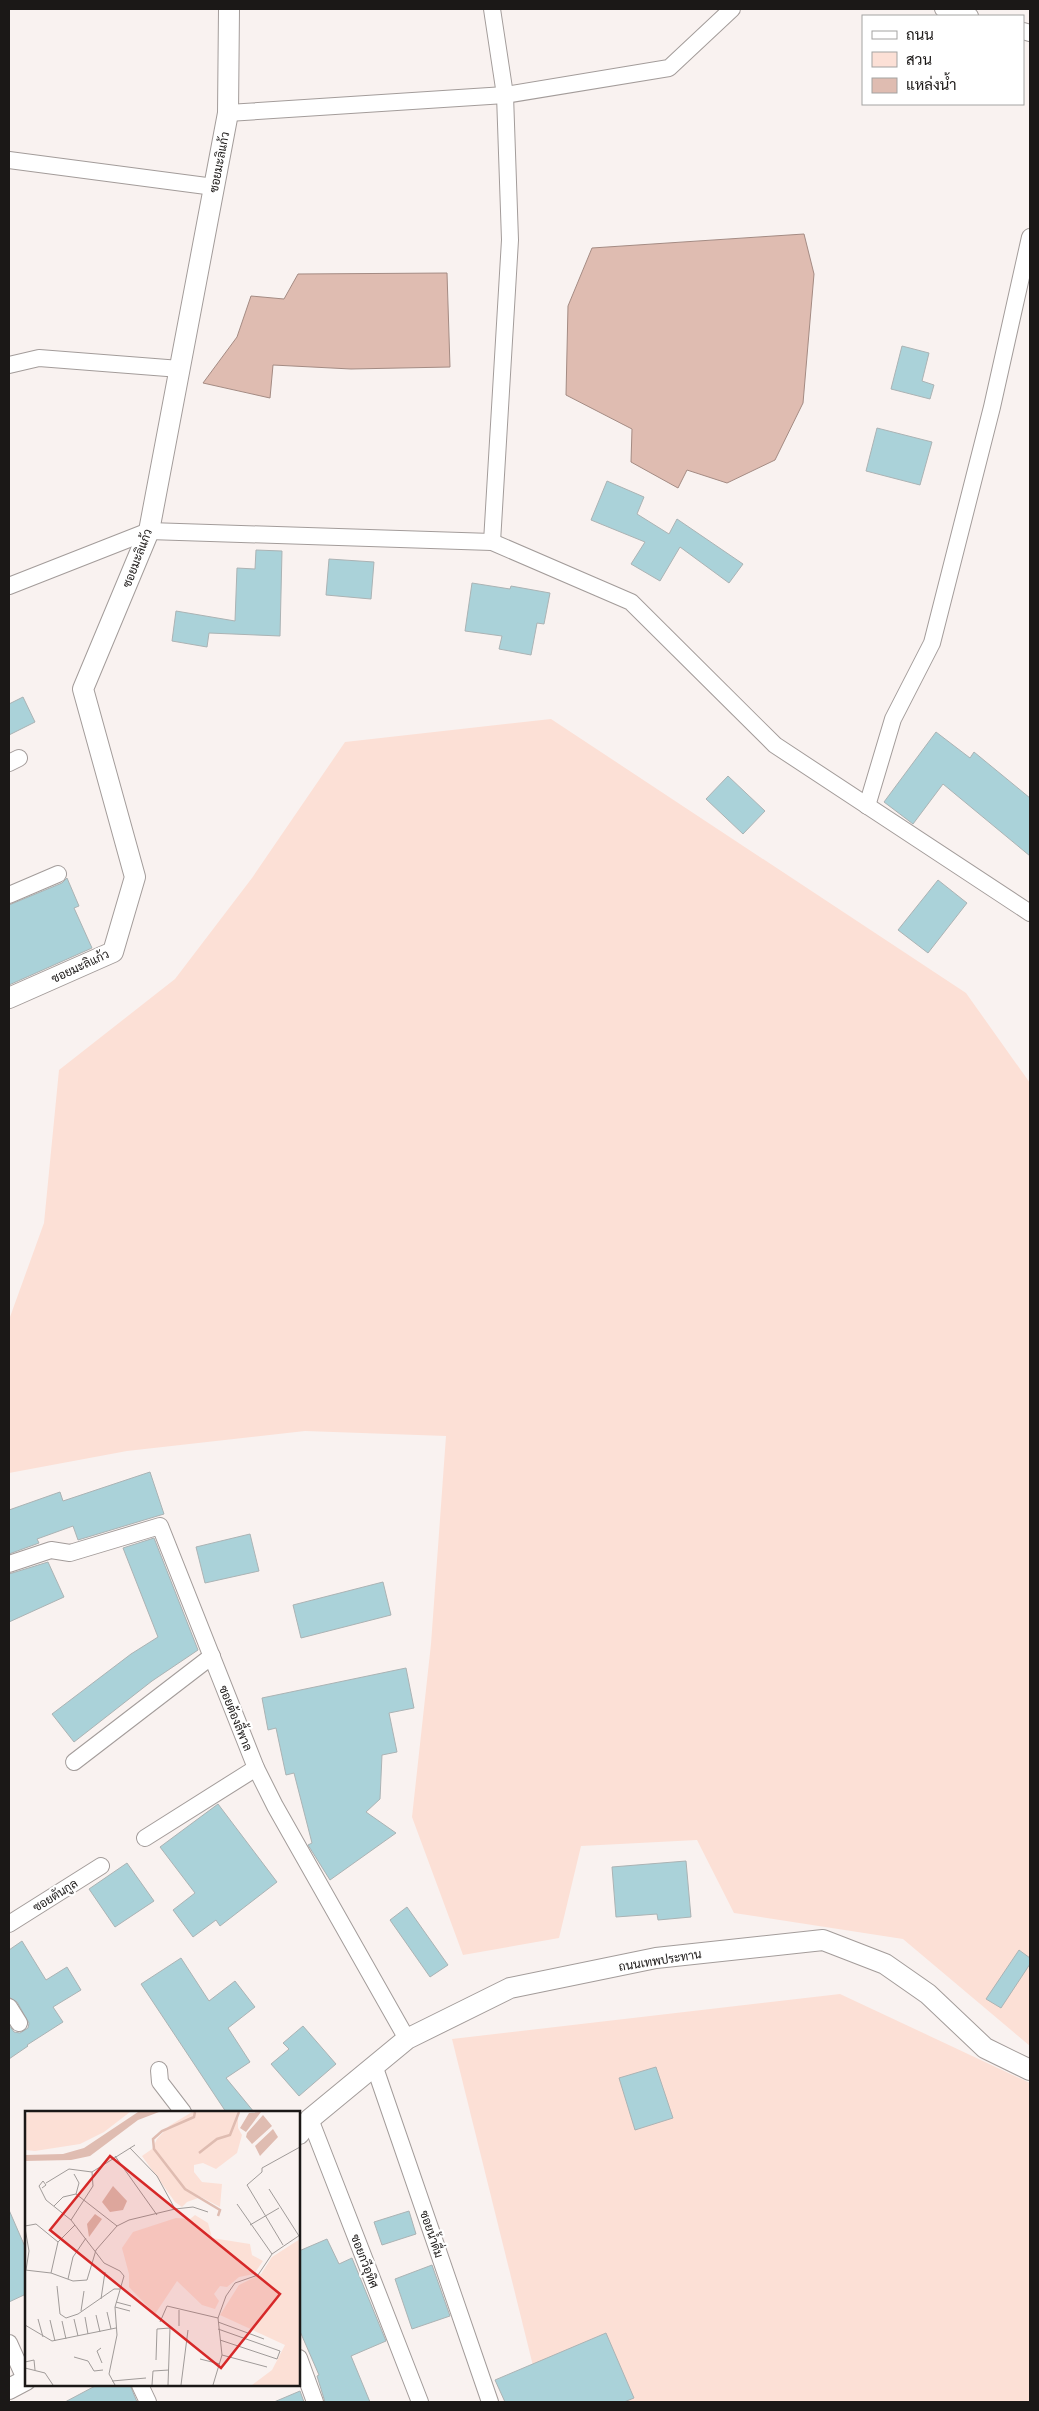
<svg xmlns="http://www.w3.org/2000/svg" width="1039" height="2411" font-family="'Golos Text',Sarabun,sans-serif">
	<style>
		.green { fill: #fce0d6 }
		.water { fill: #dfbcb1; stroke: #a48b83 }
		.building { fill: #aad2d9; stroke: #abb3b4 }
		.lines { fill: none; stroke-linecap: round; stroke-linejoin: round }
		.minor-casing { stroke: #a39c9a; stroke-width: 18 }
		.tertiary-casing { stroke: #a39c9a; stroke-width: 22 }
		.minor { stroke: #fff; stroke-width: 16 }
		.tertiary { stroke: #fff; stroke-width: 20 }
		.labels { text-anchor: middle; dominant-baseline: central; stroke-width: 4.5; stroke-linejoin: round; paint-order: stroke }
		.street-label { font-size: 12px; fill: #1b1817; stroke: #fff }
		.inset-river { fill: none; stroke: #dfbcb1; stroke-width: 2.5 }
		.inset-road { fill: none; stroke: #a09b99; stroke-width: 1 }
		.view { fill: #d62828; fill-opacity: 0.15; stroke: #d62828; stroke-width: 2.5 }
		.inset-edge { fill: none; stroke: #1b1817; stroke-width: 2.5 }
	</style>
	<rect width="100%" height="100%" fill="#f9f2f0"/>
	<!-- green -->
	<g class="green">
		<path d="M551 719 966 993 1030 1083V2046L903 1939 734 1913 697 1840 581 1846 559 1938 463 1955 412 1817 431 1644 446 1436 305 1431 127 1451 9 1473 10 1317 44 1223 59 1070 175 979 252 878 345 742Z"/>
		<path d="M840 1994 1030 2083V2402H542L452 2039Z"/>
	</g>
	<!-- water -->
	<g class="water">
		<path d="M804 234 814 274 803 403 775 460 727 483 687 470 678 488 631 462 632 429 566 395 568 306 592 248Z"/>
		<path d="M447 273 450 367 351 369 273 365 270 398 203 383 237 337 251 296 284 299 298 274Z"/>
	</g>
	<!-- building -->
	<g class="building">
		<path d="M902 346 929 353 922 381 934 385 930 399 891 389Z"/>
		<path d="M877 428 932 442 920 485 866 471Z"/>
		<path d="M607 481 644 497 637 514 669 534 677 519 743 564 729 583 680 547 660 581 631 564 645 542 591 520Z"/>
		<path d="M256 550 282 551 280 636 209 633 207 647 172 641 176 611 235 621 237 568 255 569Z"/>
		<path d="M329 559 374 562 371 599 326 595Z"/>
		<path d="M472 583 510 589 511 586 550 593 544 624 537 623 531 655 499 649 502 636 465 631Z"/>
		<path d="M23 697 35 722 9 735V704Z"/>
		<path d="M936 732 970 758 974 752 1030 798V856L943 784 913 824 884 802Z"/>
		<path d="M728 776 765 811 743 834 706 799Z"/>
		<path d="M67 878 79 906 74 908 92 948 9 985V905L62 883Z"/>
		<path d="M938 880 967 903 928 953 898 930Z"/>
		<path d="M150 1472 164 1514 78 1540 73 1526 37 1539 39 1543 9 1554V1510L60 1492 63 1501Z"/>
		<path d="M250 1534 259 1571 205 1583 196 1547Z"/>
		<path d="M154 1538 198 1650 152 1681 74 1742 52 1714 131 1654 158 1637 123 1548Z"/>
		<path d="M48 1562 64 1597 9 1622V1574Z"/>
		<path d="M383 1582 391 1615 301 1638 293 1605Z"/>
		<path d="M406 1668 414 1708 389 1713 397 1752 382 1755 380 1799 366 1812 396 1833 330 1880 308 1845 312 1843 294 1773 286 1775 276 1728 268 1730 262 1698Z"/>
		<path d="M218 1804 277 1882 220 1926 216 1920 193 1937 173 1910 195 1893 160 1847Z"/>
		<path d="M686 1861 691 1917 658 1920 657 1914 616 1917 612 1867Z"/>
		<path d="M127 1863 154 1901 115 1927 89 1889Z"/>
		<path d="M407 1907 448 1965 430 1977 390 1920Z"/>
		<path d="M22 1941 46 1980 67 1967 81 1990 53 2007 63 2022 27 2045 28 2046 9 2059V2025L14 2032 20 2033 28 2028 29 2023 17 2002 9 1997V1950Z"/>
		<path d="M1019 1950 1030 1958V1964L1001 2008 986 1999Z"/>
		<path d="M181 1958 209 2001 235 1981 255 2007 228 2028 250 2062 226 2078 254 2112H226L141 1984Z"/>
		<path d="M303 2026 336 2064 299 2096 271 2064 289 2049 283 2043Z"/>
		<path d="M656 2067 673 2118 635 2130 619 2078Z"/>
		<path d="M9 2210 26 2249V2294L9 2302Z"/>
		<path d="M409 2211 416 2234 382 2245 374 2222Z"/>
		<path d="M327 2239 339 2264 352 2258 386 2341 351 2356 370 2402H325L317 2376 319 2375 299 2329V2251Z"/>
		<path d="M432 2265 450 2316 412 2329 395 2279Z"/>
		<path d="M606 2333 634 2398 624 2402H505L495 2380Z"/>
		<path d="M97 2385H130L137 2402H65Z"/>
		<path d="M300 2391 304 2402H274Z"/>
	</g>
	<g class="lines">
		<defs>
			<g id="minor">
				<path d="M492 9 505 95 510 240 492 542"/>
				<path d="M943 9 970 16"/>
				<path d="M1023 31 1030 33"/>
				<path d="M228 113 505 95 669 68 732 9"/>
				<path d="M9 160 214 187"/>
				<path d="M9 365 39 358 180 369"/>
				<path d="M9 586 149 531 492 542 631 602 775 745 1030 913"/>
				<path d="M9 763 19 758"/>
				<path d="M867 806 893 719 932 643 992 407 1030 237"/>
				<path d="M9 895 58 874"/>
				<path d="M9 1564 51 1550 70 1553 160 1526 256 1768 275 1806 407 2039"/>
				<path d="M74 1762 212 1656"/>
				<path d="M145 1838 256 1768"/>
				<path d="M9 1924 101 1866"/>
				<path d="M9 2007 19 2023"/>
				<path d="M374 2065 490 2402"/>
				<path d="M159 2070 160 2082 183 2112"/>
				<path d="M310 2119 420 2402"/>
				<path d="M9 2343 26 2381"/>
				<path d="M299 2358 315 2402"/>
				<path d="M140 2385 148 2402"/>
			</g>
			<g id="tertiary">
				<path d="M9 998 113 952 135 877 83 689 149 531 228 113 229 9"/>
				<path d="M299 2134 310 2119 407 2039 510 1988 656 1958 823 1940 885 1964 928 1994 985 2048 1030 2070"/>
				<path d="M9 2389 26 2380"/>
			</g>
		</defs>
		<!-- minor casing -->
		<use href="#minor" class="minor-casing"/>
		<!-- tertiary casing -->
		<use href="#tertiary" class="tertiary-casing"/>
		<!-- minor -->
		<use href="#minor" class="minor"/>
		<!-- tertiary -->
		<use href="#tertiary" class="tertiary"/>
	</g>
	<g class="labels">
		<!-- street labels -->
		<g class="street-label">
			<text transform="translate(219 162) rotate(-79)">ซอยมะลิแก้ว</text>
			<text transform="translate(137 558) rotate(-69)">ซอยมะลิแก้ว</text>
			<text transform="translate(80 966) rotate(-25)">ซอยมะลิแก้ว</text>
			<text transform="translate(236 1718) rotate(68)">ซอยต้องลี้พาล</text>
			<text transform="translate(55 1895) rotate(-32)">ซอยตันกูล</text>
			<text transform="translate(660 1960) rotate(-9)">ถนนเทพประทาน</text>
			<text transform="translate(432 2234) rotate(71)">ซอยน้ำดื่ม</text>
			<text transform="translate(365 2261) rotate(69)">ซอยกวีอุทิศ</text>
		</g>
	</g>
	<!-- overview -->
	<g transform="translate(25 2111)">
		<rect width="275" height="275" fill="#f9f2f0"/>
		<path d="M5 1H105L79 21 55 33 10 40 0 39V4ZM167 1H213V17L217 24 212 42 191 58 178 52 169 54V61L177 71 197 73 195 96 176 86 162 91 157 96 150 91 117 45 127 38 132 28 144 15ZM170 104 183 112 187 127 225 133 227 144 238 150 229 163 214 166 202 176 195 175 189 183 194 190 190 198 177 194 152 170 130 203 104 176V163L97 137 108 121 151 107 165 108ZM275 128V274H227L247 259 260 234 195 204 214 174 236 163 247 146Z" fill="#fce0d6"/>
		<path d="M113 1H134L113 9 65 45 46 49 0 50V44L38 43 59 37ZM236 1 221 21 215 17 224 2ZM238 4 247 15 227 33 221 26 222 22ZM248 18 253 26 235 45 230 35ZM88 75 102 90 98 99 85 101 77 91ZM70 103 77 108 64 126 62 113Z" fill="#dfbcb1"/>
		<path class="inset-river" d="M170 1 169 6 137 20 128 28 129 38 160 78 195 99 193 105M174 42 192 28 205 24 214 1"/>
		<path class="inset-road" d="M105 37 132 65 150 98M90 45 132 104M49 63 54 72 51 83M21 72 44 58 67 61 110 34M17 77 21 74 18 70 14 75 21 89 46 109 79 152 95 160 99 165 90 196 92 224 84 263 90 274M244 78 274 125M212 93 247 143M29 95 38 86 51 83 92 115M46 109 68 75 67 61M225 114 254 97M0 115 11 113 33 131M0 117 4 140 1 159M258 134 222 74 237 61V57L275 36M0 159 26 162 48 170 62 169 71 139 92 115 104 109 150 98 168 96 183 101M26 162 33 131 50 114M43 168 48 146 61 127M32 175 35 203 41 207 53 203 89 178H95M76 188 80 161M91 191 106 195M90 196 105 200M56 200 59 180M82 201 86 218M71 204 75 221M60 206 63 223M13 208 18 226M49 208 53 225M25 209 30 230M37 210 41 228M135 211 142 195 193 207M193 211 239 228M0 214 27 230 91 217M154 215V199M193 218 255 240 252 248 195 229M76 237 72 240 77 252M197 244 242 256M49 246 63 250 69 260 78 259M175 248 195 253M131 249 132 218 145 217 143 274M0 251 9 249 10 259M0 257 20 262 28 274M87 270 121 267M127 274 128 260 144 259M156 274 163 219M188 274 197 244 193 207 201 185 210 172 233 164 247 143 275 124"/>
		<path class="view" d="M85 45 255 183 196 257 25 119Z"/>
		<rect width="275" height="275" class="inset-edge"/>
	</g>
	<!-- border -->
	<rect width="1039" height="2411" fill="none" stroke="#1b1817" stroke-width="20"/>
	<!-- legend -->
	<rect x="862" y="15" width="162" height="90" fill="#ffffff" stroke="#a4a3a2"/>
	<rect x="872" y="31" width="25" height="8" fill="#ffffff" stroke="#a4a3a2"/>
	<text x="906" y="40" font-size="15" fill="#1b1817">ถนน</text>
	<rect x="872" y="52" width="25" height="15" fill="#fce0d6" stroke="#a4a3a2"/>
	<text x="906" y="65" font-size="15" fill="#1b1817">สวน</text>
	<rect x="872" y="78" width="25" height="15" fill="#dfbcb1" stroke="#a4a3a2"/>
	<text x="906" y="90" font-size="15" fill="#1b1817">แหล่งน้ำ</text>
</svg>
